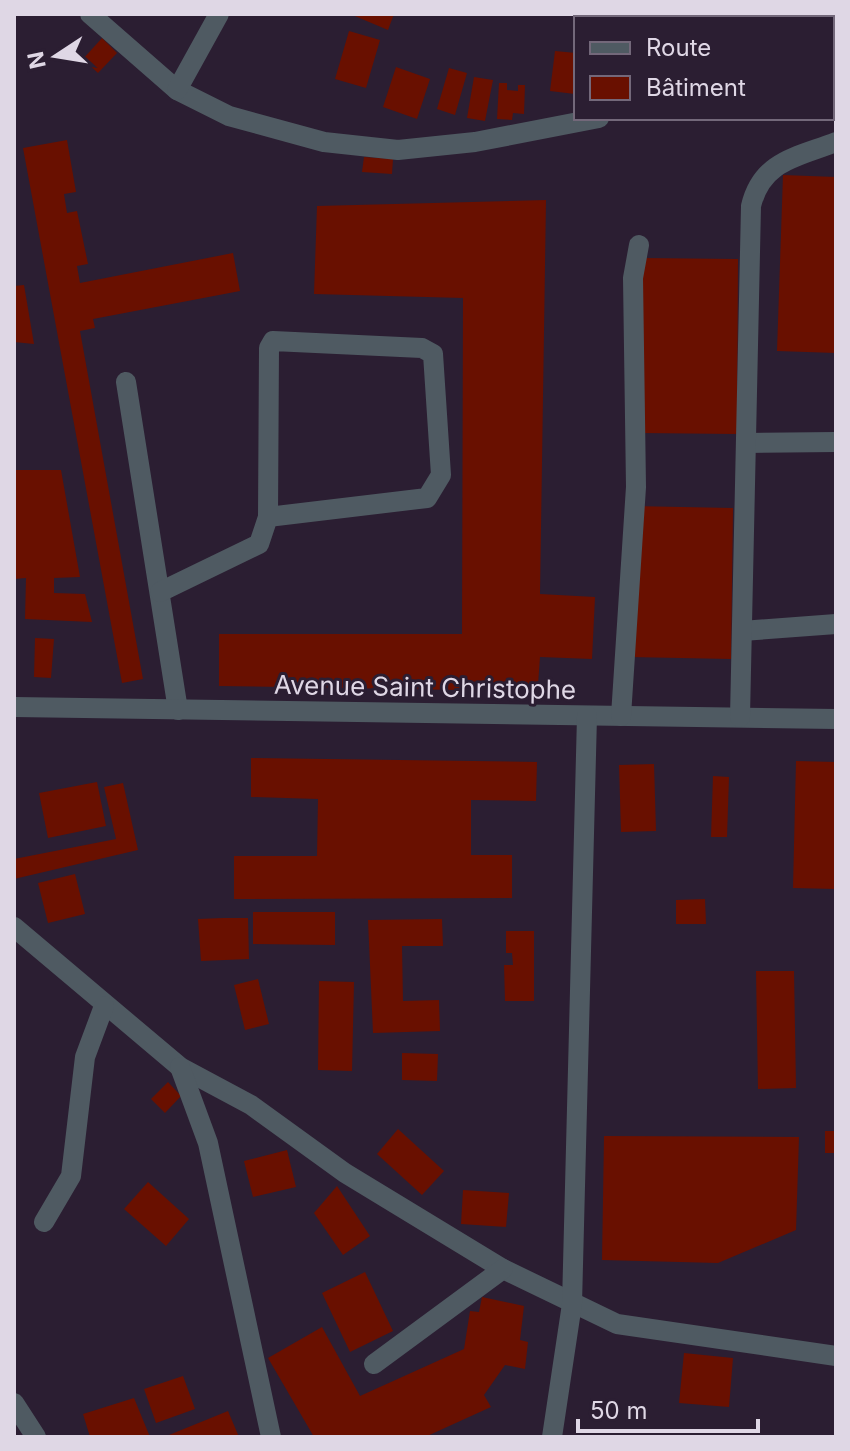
<svg xmlns="http://www.w3.org/2000/svg" width="850" height="1451" font-family="Inter,sans-serif">
	<style>
		.building { fill: #691000 }
		.lines { fill: none; stroke-linecap: round; stroke-linejoin: round }
		.minor { stroke: #4f5a62; stroke-width: 20 }
		.labels { text-anchor: middle; dominant-baseline: central; stroke-width: 6; stroke-linejoin: round; paint-order: stroke }
		.street-label { font-size: 26px; fill: #dfd7e5; stroke: #2b1e32 }
	</style>
	<rect width="100%" height="100%" fill="#2b1e32"/>
	<!-- building -->
	<g class="building">
		<path d="M350 14H394L388 30Z"/>
		<path d="M349 31 380 40 366 88 335 79Z"/>
		<path d="M102 38 117 53 98 73 83 59Z"/>
		<path d="M555 51 576 53 575 94 550 91Z"/>
		<path d="M396 67 430 79 417 119 383 107Z"/>
		<path d="M449 68 467 73 455 115 437 109Z"/>
		<path d="M474 77 493 80 485 121 467 118Z"/>
		<path d="M499 83H507V90L518 91V85H525L524 114 513 113 512 120 497 119Z"/>
		<path d="M67 140 76 192 64 194 67 213 77 211 88 264 77 266 80 283 233 253 240 291 93 319 95 328 80 331 143 679 122 683 23 148Z"/>
		<path d="M364 157 393 159 392 174 362 172Z"/>
		<path d="M783 175 836 177V353L777 351Z"/>
		<path d="M546 200 540 594 595 597 592 659 540 657 538 685 462 681 460 690 219 686V634H462L463 298 314 294 317 206Z"/>
		<path d="M641 258 738 259 737 434 639 433Z"/>
		<path d="M24 285 34 344 14 342V286Z"/>
		<path d="M14 470H61L80 577 54 578V593L85 594 92 622 25 619 26 578 14 579Z"/>
		<path d="M631 506 733 508 731 659 629 657Z"/>
		<path d="M35 638 54 639 51 678 34 677Z"/>
		<path d="M251 758 537 762 536 801 471 800V855H512V898L234 899V856H317L318 799 251 797Z"/>
		<path d="M796 761 836 762V889L793 888Z"/>
		<path d="M654 764 656 831 621 832 619 765Z"/>
		<path d="M713 776 729 777 727 837H711Z"/>
		<path d="M97 782 106 826 48 838 39 793Z"/>
		<path d="M123 783 138 850 14 879V859L116 839 104 787Z"/>
		<path d="M75 874 85 914 48 923 38 883Z"/>
		<path d="M705 899 706 924H676V900Z"/>
		<path d="M253 912H335V945L253 944Z"/>
		<path d="M223 918H248L249 959 201 961 198 919Z"/>
		<path d="M442 919 443 946H402L403 1001 439 1000 440 1031 373 1033 368 920Z"/>
		<path d="M506 931H534V1001H505L504 965H513L512 953H506Z"/>
		<path d="M756 971H794L796 1088 758 1089Z"/>
		<path d="M258 979 269 1024 245 1030 234 985Z"/>
		<path d="M319 981 354 982 352 1071 318 1070Z"/>
		<path d="M402 1053 438 1054 437 1081 402 1080Z"/>
		<path d="M168 1082 181 1096 165 1113 151 1099Z"/>
		<path d="M398 1129 444 1171 422 1195 377 1154Z"/>
		<rect x="825" y="1131" width="11" height="22"/>
		<path d="M604 1136 799 1137 796 1230 718 1263 602 1260Z"/>
		<path d="M287 1150 296 1187 253 1197 244 1161Z"/>
		<path d="M148 1182 189 1219 166 1246 124 1209Z"/>
		<path d="M337 1186 370 1236 343 1255 314 1213Z"/>
		<path d="M463 1190 509 1193 506 1227 461 1224Z"/>
		<path d="M365 1272 393 1331 350 1352 322 1293Z"/>
		<path d="M482 1297 524 1306 520 1340 528 1342 525 1369 505 1365 484 1395 491 1407 425 1437H314L268 1358 322 1327 360 1396 464 1349 470 1311 479 1312Z"/>
		<path d="M684 1353 733 1358 729 1407 679 1403Z"/>
		<path d="M183 1376 195 1409 156 1423 144 1389Z"/>
		<path d="M134 1398 150 1437H90L83 1414Z"/>
		<path d="M228 1411 239 1437H164Z"/>
	</g>
	<g class="lines">
		<!-- minor -->
		<g class="minor">
			<path d="M90 14 177 90 229 116 324 142 398 150 475 142 599 118"/>
			<path d="M832 80 836 79"/>
			<path d="M177 90 219 14"/>
			<path d="M126 382 178 710"/>
			<path d="M746 443 836 442"/>
			<path d="M160 592 259 544 268 517 269 348 273 341 422 348 433 354 441 475 427 498 268 517"/>
			<path d="M742 631 836 624"/>
			<path d="M14 707 836 719"/>
			<path d="M621 716 636 487 633 278 639 245"/>
			<path d="M740 717 751 206C762 160 798 157 836 142"/>
			<path d="M14 927 180 1067 251 1105 345 1173 503 1269 617 1324 836 1356"/>
			<path d="M180 1067 208 1143 271 1437"/>
			<path d="M44 1222 71 1176 85 1057 104 1006"/>
			<path d="M374 1364 503 1269"/>
			<path d="M14 1403 36 1437"/>
			<path d="M552 1437 572 1304 587 716"/>
		</g>
	</g>
	<g class="labels">
		<!-- street labels -->
		<g class="street-label">
			<text transform="translate(425 687) rotate(1)">Avenue Saint Christophe</text>
		</g>
	</g>
	<!-- border -->
	<rect width="850" height="1451" fill="none" stroke="#dfd7e5" stroke-width="32"/>
	<!-- legend -->
	<rect x="574" y="16" width="260" height="104" fill="#2b1e32" stroke="#73687a" stroke-width="2"/>
	<rect x="590" y="42" width="40" height="12" fill="#4f5a62" stroke="#73687a" stroke-width="2"/>
	<text x="646" y="56" font-size="24" fill="#dfd7e5">Route</text>
	<rect x="590" y="76" width="40" height="24" fill="#691000" stroke="#73687a" stroke-width="2"/>
	<text x="646" y="96" font-size="24" fill="#dfd7e5">Bâtiment</text>
	<!-- north arrow -->
	<g transform="translate(56 56) rotate(258)" stroke="#2b1e32" stroke-width="6" paint-order="stroke">
	<path d="M0-6L14 30L0 20L-14 30Z" fill="#dfd7e5"/>
	<text y="-12" font-size="22" font-weight="bold" text-anchor="middle" fill="#dfd7e5">N</text>
	</g>
	<!-- scale -->
	<path d="M578 1419v12h180v-12" fill="none" stroke="#dfd7e5" stroke-width="4"/>
	<text x="590" y="1419" font-size="24" fill="#dfd7e5" stroke="#2b1e32" stroke-width="6" paint-order="stroke">50 m</text>
</svg>
